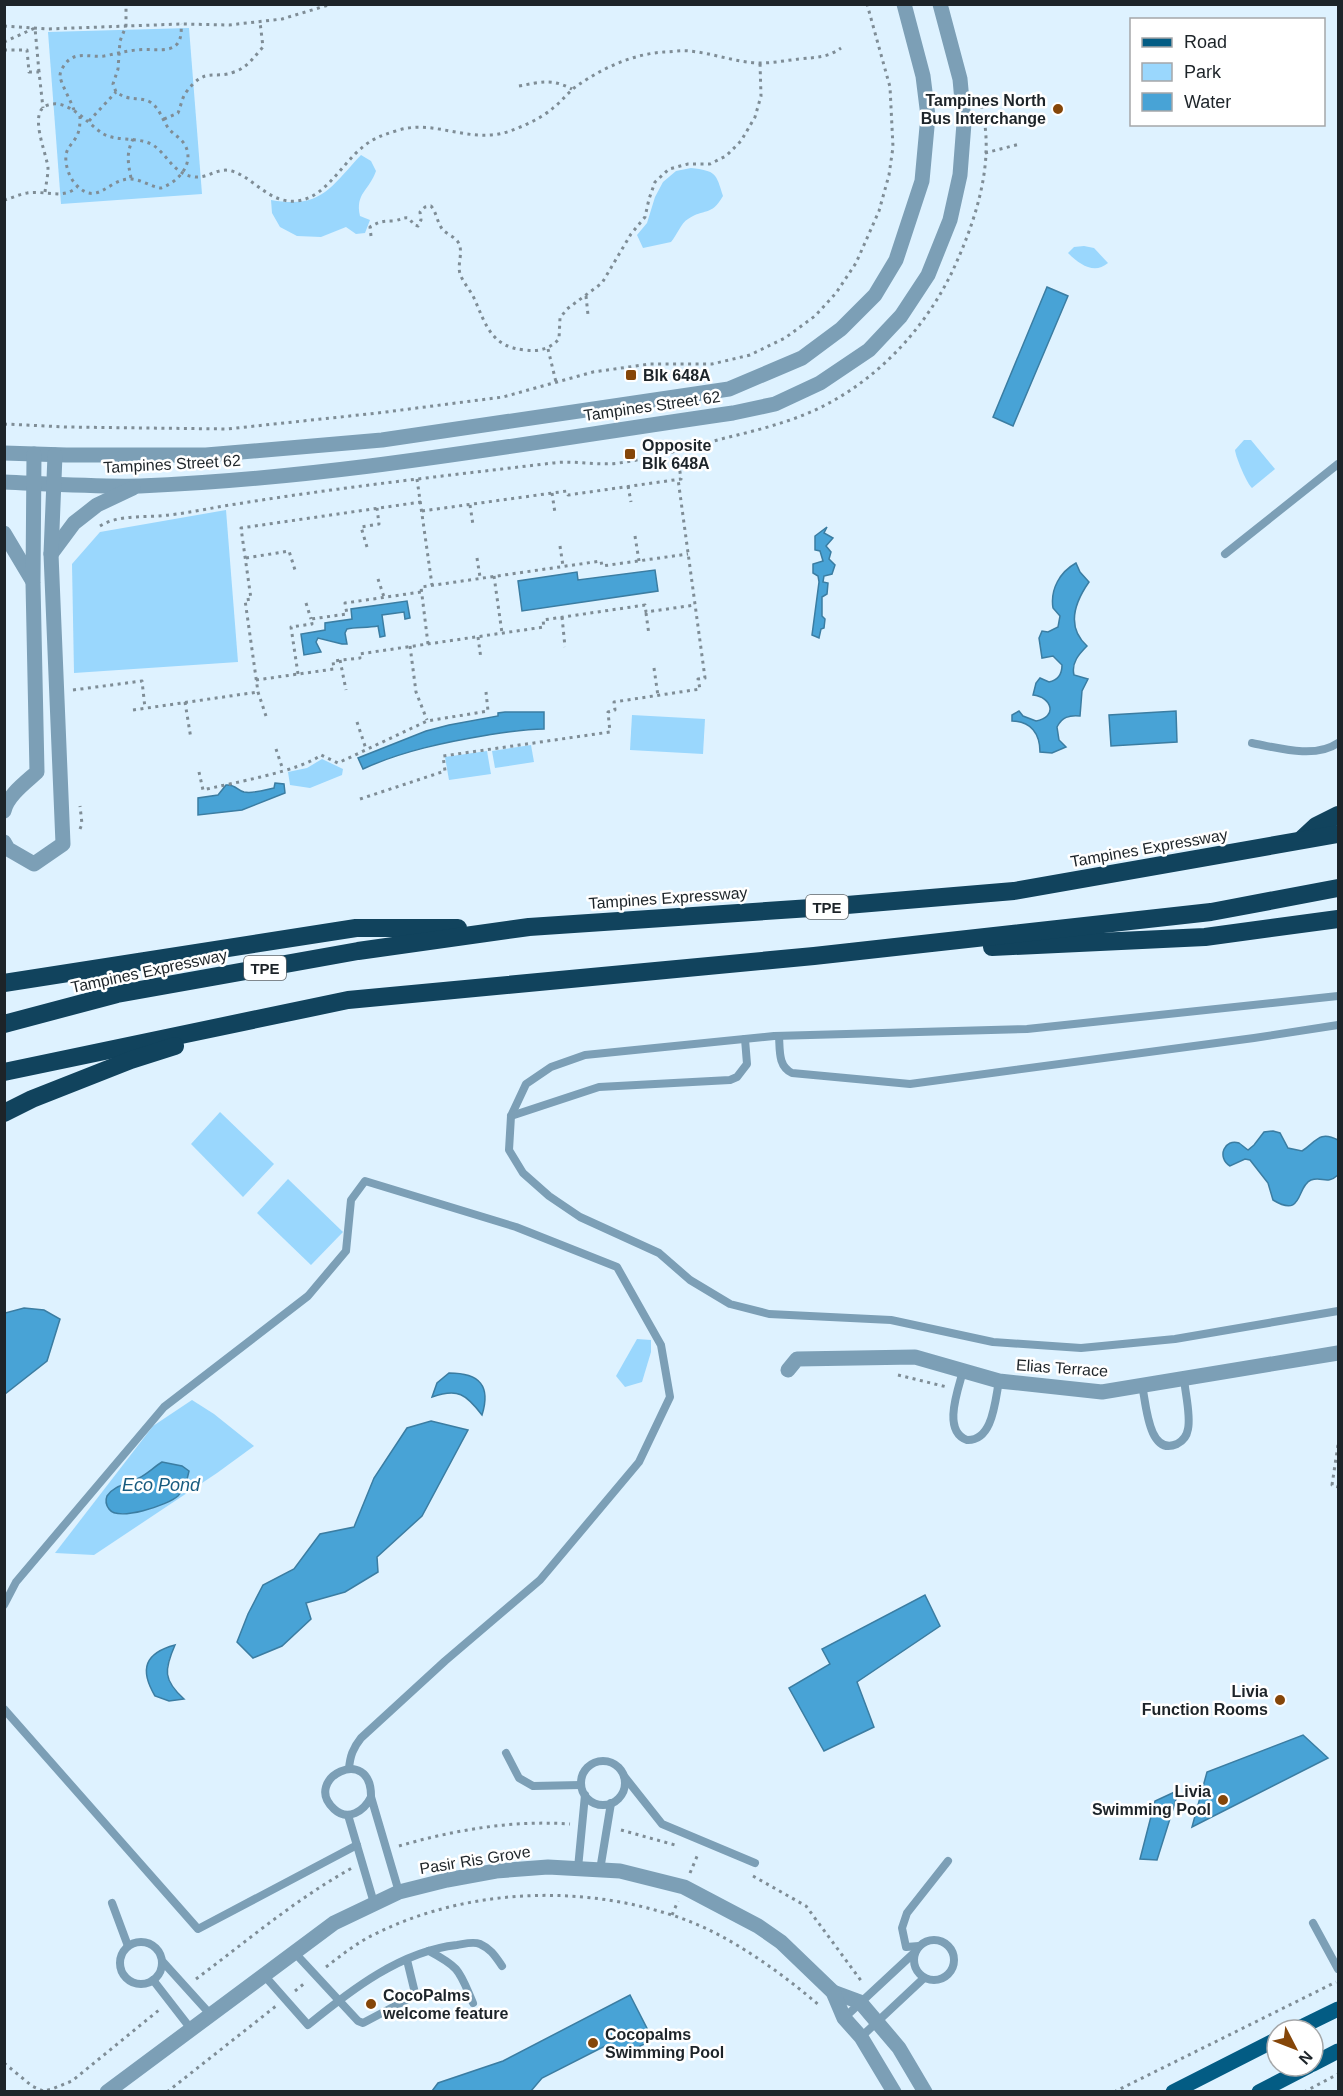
<svg xmlns="http://www.w3.org/2000/svg" width="1343" height="2096" font-family="Helvetica,sans-serif">
	<style>
		.green { fill: #9ad7fd }
		.water { fill: #48a3d6; stroke: #3b7da2; stroke-width: 1.5 }
		.lines { fill: none; stroke-linecap: round; stroke-linejoin: round }
		.path { stroke: #7f8d96; stroke-width: 3; stroke-dasharray: 3 4.5; stroke-linecap: butt }
		.service { stroke: #7c9fb6; stroke-width: 8 }
		.minor { stroke: #7c9fb6; stroke-width: 15 }
		.primary { stroke: #035c84; stroke-width: 15 }
		.motorway { stroke: #11435d; stroke-width: 18 }
		.poi-dot { fill: #854609; stroke: #fff; stroke-width: 2 }
		.labels { text-anchor: middle; dominant-baseline: central; stroke-width: 5; stroke-linejoin: round; paint-order: stroke }
		.shield { fill: #fff; stroke: #616669; stroke-width: 1.5 }
		.shield-label { font-size: 15px; font-weight: bold; fill: #1d2429 }
		.poi-label { font-size: 16px; font-weight: bold; fill: #1d2429; stroke: #fff; text-anchor: start }
		.street-label { font-size: 16px; fill: #1d2429; stroke: #fff }
		.water-label { font-size: 18px; font-style: italic; fill: #185b7f; stroke: #fff }
	</style>
	<rect width="100%" height="100%" fill="#def2ff"/>
	<!-- green -->
	<g class="green">
		<path d="M189 28 202 194 61 204 48 32Z"/>
		<path d="M361 155 371 161 376 171C369 191 355 193 360 216L370 220 365 233 356 234 346 227 321 237 297 236 280 227 272 213 271 200C321 209 330 188 361 155Z"/>
		<path d="M691 168C716 171 716 173 723 196 711 217 704 208 688 219 681 223 677 235 671 242L643 248 637 235 647 223 655 197 663 182 676 171Z"/>
		<path d="M1084 246 1094 248 1108 263C1094 275 1079 264 1068 253L1074 247Z"/>
		<path d="M1244 440H1251L1275 469 1252 488C1247 484 1236 458 1235 450Z"/>
		<path d="M226 510 238 662 74 673 72 564 100 532Z"/>
		<path d="M632 715 705 719 703 754 630 750Z"/>
		<path d="M531 745 534 762 495 768 492 751Z"/>
		<path d="M487 751 491 774 449 780 445 757Z"/>
		<path d="M322 759 343 769 342 775 310 788 290 785 288 772 307 768Z"/>
		<path d="M220 1112 274 1164 243 1197 191 1144Z"/>
		<path d="M288 1179 343 1232 311 1265 257 1213Z"/>
		<path d="M637 1339 651 1340V1352L642 1382 625 1387 616 1376Z"/>
		<path d="M192 1400 214 1414 254 1446 217 1473 94 1555 55 1553 153 1426Z"/>
	</g>
	<!-- water -->
	<g class="water">
		<path d="M1047 287 1068 296 1013 426 993 417Z"/>
		<path d="M827 527 824 533 833 538 826 546 831 552 829 559 835 565 832 574 824 576 823 582 828 583 827 594 822 597V616L825 619 824 628 821 629 819 638 812 635 819 582 818 576 813 573V564L823 561 820 551 815 550V536Z"/>
		<path d="M1076 563 1080 572 1089 582C1075 602 1066 627 1087 646 1079 654 1071 663 1074 675L1088 679 1082 691 1080 716C1069 715 1062 717 1057 727L1059 740 1066 747 1052 753 1040 752C1040 734 1031 721 1012 721V715L1019 711 1023 716 1036 721C1058 717 1052 697 1033 695L1036 683 1040 678 1049 682C1059 680 1062 674 1062 665L1053 656 1042 658 1039 638 1042 631 1048 632 1058 627 1060 616 1053 608C1050 589 1060 572 1076 563Z"/>
		<path d="M655 570 658 591 522 611 518 581 577 572 578 580Z"/>
		<path d="M407 601 410 618 405 619 404 612 382 615 385 636 380 637 378 626C368 628 355 627 347 629L345 633 347 644H342L318 638 316 642 321 652 304 655 301 634 325 630V623L352 619 351 609Z"/>
		<path d="M1176 711 1177 742 1111 746 1109 715Z"/>
		<path d="M505 712H544V729C525 729 507 732 488 735 446 742 402 751 363 769L358 758 426 731 449 725 498 716V713Z"/>
		<path d="M275 783 284 784 285 793 242 810 198 815V798L218 795 226 785C235 784 237 790 244 792 253 794 265 790 274 788Z"/>
		<path d="M1273 1131 1280 1133 1288 1148 1302 1151C1316 1142 1319 1130 1338 1140V1175C1327 1185 1322 1176 1311 1180 1296 1186 1304 1219 1273 1200L1268 1183 1250 1160 1245 1159 1230 1166C1216 1157 1225 1138 1239 1143 1242 1145 1245 1148 1248 1150L1254 1145 1264 1132Z"/>
		<path d="M24 1308 44 1310 60 1319 47 1361 5 1394V1313Z"/>
		<path d="M449 1373C480 1373 491 1386 482 1415 466 1394 458 1388 432 1397L437 1383Z"/>
		<path d="M431 1421 468 1430 422 1516 377 1557 378 1572 345 1592 306 1603 311 1619 282 1646 253 1658 237 1642 248 1614 263 1585 294 1569 320 1534 354 1527 374 1478 407 1428Z"/>
		<path d="M162 1462 182 1466 189 1471C187 1480 185 1489 178 1496 168 1505 118 1522 109 1509 106 1505 105 1501 107 1496 114 1485 129 1484 139 1478 147 1474 154 1467 162 1462Z"/>
		<path d="M925 1595 940 1626 857 1682 874 1727 824 1751 789 1688 830 1664 822 1649Z"/>
		<path d="M175 1645C164 1670 163 1680 184 1699L169 1701 155 1696C139 1669 145 1653 175 1645Z"/>
		<path d="M1303 1735 1328 1758 1192 1827 1207 1772Z"/>
		<path d="M1179 1790 1157 1860 1140 1859 1155 1801Z"/>
		<path d="M630 1995 653 2040 613 2059 605 2046 542 2078 531 2091H432L438 2083 503 2061Z"/>
	</g>
	<g class="lines">
		<!-- path -->
		<g class="path">
			<path d="M4 26 47 29 181 24 229 25 282 19 332 4"/>
			<path d="M4 42 35 28 39 72"/>
			<path d="M4 50H27L29 72H39L43 108"/>
			<path d="M519 86C542 82 550 78 572 89"/>
			<path d="M74 110C71 101 61 84 60 76 60 71 63 67 65 64 76 50 90 58 104 56 115 54 125 51 136 50 158 47 184 59 181 24"/>
			<path d="M80 116C80 124 80 132 75 139 72 144 67 148 66 155 65 163 68 174 73 181 96 210 107 179 130 179 141 179 151 187 161 188 178 182 195 164 185 145 181 138 174 135 169 129 162 120 160 108 150 102 138 96 130 102 116 92L113 84 118 69 120 41 126 26V4"/>
			<path d="M164 119 178 113C181 106 182 97 187 91 206 66 214 80 234 72 247 68 254 57 263 47L260 22"/>
			<path d="M89 121 116 92"/>
			<path d="M985 153 1020 144"/>
			<path d="M131 178C128 163 126 153 133 139"/>
			<path d="M45 192C46 184 48 176 48 168 47 154 27 111 48 105 68 98 88 124 102 133 115 142 137 136 153 145 168 155 174 175 195 177 209 178 218 167 232 171 251 177 263 195 283 200 321 209 339 165 364 146 375 137 386 134 399 130 436 119 470 145 510 131 524 126 542 118 553 108 561 102 567 94 574 88 600 69 632 54 664 52 672 52 681 50 689 51 713 53 737 63 761 63 774 63 787 60 800 59 817 57 827 58 841 48"/>
			<path d="M4 200C12 198 20 194 27 193 45 190 63 200 77 187"/>
			<path d="M371 236 370 227C380 221 384 221 394 221 400 220 403 217 409 218L414 225 418 226 421 220 420 212 425 207 431 206C437 213 437 223 443 230 447 234 455 237 458 242 464 252 457 263 460 274 463 282 470 290 474 298 486 325 491 347 525 350 538 352 550 349 559 339L560 318 567 309 602 283 631 234 645 217 649 199 655 182 669 169 688 164H710L726 156 741 141 755 117 761 96 760 63"/>
			<path d="M586 296 588 315"/>
			<path d="M548 349 556 382"/>
			<path d="M4 424 66 427 227 429 378 413 503 397 593 372 650 364H712L750 355 785 338 815 316 836 293 856 263 879 211 889 175 893 147 890 87 867 4"/>
			<path d="M417 479 432 585"/>
			<path d="M628 486 631 502"/>
			<path d="M552 493 555 513"/>
			<path d="M470 505 473 525"/>
			<path d="M422 511 567 491 568 495 681 479 677 451"/>
			<path d="M100 526C119 514 146 518 169 515 188 513 206 509 224 506 333 488 443 476 553 463 575 460 597 466 619 463 654 458 688 448 721 439 750 432 779 425 806 414 871 387 923 333 953 270 976 220 996 160 981 105"/>
			<path d="M635 536 639 561"/>
			<path d="M560 546 563 566"/>
			<path d="M367 547 361 527 379 524 377 508"/>
			<path d="M246 558 289 551 295 570"/>
			<path d="M477 558 480 577"/>
			<path d="M494 576 502 633"/>
			<path d="M378 579 384 597"/>
			<path d="M306 603 311 619"/>
			<path d="M646 613 649 635"/>
			<path d="M562 617 565 647"/>
			<path d="M478 637 481 659"/>
			<path d="M428 644 421 587 601 561 602 566 688 554"/>
			<path d="M410 646 416 692 427 720"/>
			<path d="M340 660 346 690"/>
			<path d="M654 668 658 696"/>
			<path d="M298 674 291 627 312 624 311 619 347 614 345 603 421 592"/>
			<path d="M256 680 334 669 333 661 360 658 359 654 544 627 543 620 645 605 646 612 695 605"/>
			<path d="M73 690 142 681 145 708"/>
			<path d="M185 702 191 739"/>
			<path d="M133 710 258 692"/>
			<path d="M266 716 258 692 245 600 251 599 241 528 421 502"/>
			<path d="M357 722 366 749"/>
			<path d="M276 749 283 770"/>
			<path d="M199 772 203 790C231 783 301 771 321 755L338 763 427 721 488 711 486 692"/>
			<path d="M360 799 445 771 443 756 610 732 608 712 615 710 614 702 700 689 698 679 705 678 678 479"/>
			<path d="M80 829 82 824 80 806"/>
			<path d="M898 1375 947 1387"/>
			<path d="M1338 1445 1332 1485 1338 1487"/>
			<path d="M621 1830 675 1845"/>
			<path d="M399 1846C454 1830 512 1820 570 1824"/>
			<path d="M690 1873 698 1854"/>
			<path d="M753 1876 806 1906 862 1982"/>
			<path d="M672 1915 678 1901"/>
			<path d="M326 1967C343 1954 359 1941 379 1932 473 1887 589 1884 686 1920 732 1937 783 1974 820 2006"/>
			<path d="M196 1979C247 1941 296 1899 352 1868"/>
			<path d="M295 1991 306 1982"/>
			<path d="M4 2063 32 2086 43 2091 52 2089 72 2081 159 2010"/>
			<path d="M167 2092 276 2006"/>
			<path d="M1114 2092 1336 1982"/>
			<path d="M1304 2092 1338 2074"/>
		</g>
		<!-- service -->
		<g class="service">
			<path d="M1225 554 1338 464"/>
			<path d="M1252 743C1278 748 1315 759 1338 743"/>
			<path d="M1338 996 1027 1029 774 1036 585 1055 551 1067 526 1084 511 1116 509 1150 523 1173 549 1196 580 1217 659 1253 690 1280 730 1304 769 1314 891 1320 993 1342 1081 1348 1175 1339 1338 1311"/>
			<path d="M779 1036C780 1051 778 1066 792 1073L910 1084 1254 1038 1338 1025"/>
			<path d="M511 1116 599 1087 730 1080 737 1077 747 1064 745 1039"/>
			<path d="M963 1371C958 1390 942 1431 967 1440 993 1441 995 1401 999 1381"/>
			<path d="M1142 1385C1146 1402 1148 1457 1177 1444 1183 1441 1187 1435 1188 1429 1191 1415 1185 1393 1184 1378"/>
			<path d="M4 1605 16 1582 164 1407 308 1296 346 1251 351 1200 365 1181 516 1227 617 1267 661 1345 670 1397 639 1462 540 1580 445 1661 361 1738C353 1748 350 1756 349 1769"/>
			<path d="M4 1709 198 1929 357 1845"/>
			<path d="M506 1753 519 1778 533 1786 581 1785"/>
			<circle cx="603" cy="1783" r="22"/>
			<path d="M624 1776 662 1824 755 1863"/>
			<path d="M371 1797C364 1811 348 1822 334 1809 301 1779 372 1743 371 1797L399 1892"/>
			<path d="M348 1815 374 1903"/>
			<path d="M578 1868 585 1795"/>
			<path d="M600 1870 611 1803"/>
			<path d="M112 1903 128 1946"/>
			<path d="M1313 1923 1338 1969"/>
			<circle cx="934" cy="1960" r="20"/>
			<circle cx="141" cy="1963" r="21"/>
			<path d="M919 1946 906 1947 902 1928 907 1913 948 1861"/>
			<path d="M429 1951C461 1968 459 1971 473 2003"/>
			<path d="M294 1952 358 2021 363 2023 412 1997 415 1993 407 1960"/>
			<path d="M163 1962 210 2014"/>
			<path d="M263 1974 308 2025C351 1990 401 1951 457 1945 464 1944 473 1941 480 1944 491 1949 495 1956 502 1966"/>
			<path d="M153 1980 191 2029"/>
			<path d="M844 2018 915 1952"/>
			<path d="M861 2037 924 1978"/>
		</g>
		<!-- minor -->
		<g class="minor">
			<path d="M4 453 66 455H206L382 440 729 389 802 358 841 329 875 295 896 260 922 181 928 116 923 76 904 4"/>
			<path d="M4 482C50 484 95 487 140 486 340 478 536 441 733 413L775 404 820 383 869 350 901 316 928 275 950 220 960 175 964 123 960 79 940 4"/>
			<path d="M4 533 32 580"/>
			<path d="M51 554 74 523 97 505 133 488"/>
			<path d="M4 811C7 796 26 782 37 772L33 583 34 454"/>
			<path d="M4 842 8 849 34 864 63 844 51 554 55 455"/>
			<path d="M788 1370 797 1359 915 1357 999 1381 1102 1392 1338 1353"/>
			<path d="M833 1992 860 2002 899 2048 925 2092"/>
			<path d="M107 2092 334 1923 399 1892 447 1880 496 1871 548 1867 620 1871 684 1887 758 1926 781 1942 833 1992 844 2018 861 2037 894 2092"/>
		</g>
		<!-- primary -->
		<g class="primary">
			<path d="M1295 2030 1338 2009"/>
			<path d="M1313 2064 1338 2051"/>
			<path d="M1173 2092 1277 2039"/>
			<path d="M1259 2092 1309 2066"/>
		</g>
		<!-- motorway -->
		<g class="motorway">
			<path d="M1302 839 1316 826 1338 815"/>
			<path d="M992 947 1205 937 1338 919"/>
			<path d="M4 983 356 928H458"/>
			<path d="M4 1024 117 994 358 951 529 927 811 908 1014 891 1338 834"/>
			<path d="M4 1072 348 1000 814 956 1211 912 1338 888"/>
			<path d="M4 1113 32 1099 131 1060 175 1046"/>
		</g>
	</g>
	<!-- markers -->
	<g class="poi-dot">
		<circle cx="1058" cy="109" r="6"/>
		<rect x="625" y="369" width="12" height="12" rx="3"/>
		<rect x="624" y="448" width="12" height="12" rx="3"/>
		<circle cx="1280" cy="1700" r="6"/>
		<circle cx="1223" cy="1800" r="6"/>
		<circle cx="371" cy="2004" r="6"/>
		<circle cx="593" cy="2043" r="6"/>
	</g>
	<g class="labels">
		<!-- shield labels -->
		<g class="shield">
			<rect x="806" y="895" width="42" height="24" rx="4.5"/>
			<rect x="244" y="956" width="42" height="24" rx="4.5"/>
		</g>
		<g class="shield-label">
			<text x="827" y="907">TPE</text>
			<text x="265" y="968">TPE</text>
		</g>
		<!-- poi labels -->
		<g class="poi-label">
			<text x="1046" y="100" text-anchor="end">Tampines North<tspan x="1046" dy="18">Bus Interchange</tspan></text>
			<text x="643" y="375">Blk 648A</text>
			<text x="642" y="445">Opposite<tspan x="642" dy="18">Blk 648A</tspan></text>
			<text x="1268" y="1691" text-anchor="end">Livia<tspan x="1268" dy="18">Function Rooms</tspan></text>
			<text x="1211" y="1791" text-anchor="end">Livia<tspan x="1211" dy="18">Swimming Pool</tspan></text>
			<text x="383" y="1995">CocoPalms<tspan x="383" dy="18">welcome feature</tspan></text>
			<text x="605" y="2034">Cocopalms<tspan x="605" dy="18">Swimming Pool</tspan></text>
		</g>
		<!-- street labels -->
		<g class="street-label">
			<text transform="translate(652 406) rotate(-8)">Tampines Street 62</text>
			<text transform="translate(172 464) rotate(-3)">Tampines Street 62</text>
			<text transform="translate(1149 848) rotate(-10)">Tampines Expressway</text>
			<text transform="translate(668 898) rotate(-4)">Tampines Expressway</text>
			<text transform="translate(149 971) rotate(-12)">Tampines Expressway</text>
			<text transform="translate(1062 1368) rotate(4)">Elias Terrace</text>
			<text transform="translate(475 1860) rotate(-9)">Pasir Ris Grove</text>
		</g>
		<!-- water labels -->
		<g class="water-label">
			<text x="161" y="1485">Eco Pond</text>
		</g>
	</g>
	<!-- border -->
	<rect width="1343" height="2096" fill="none" stroke="#1d2429" stroke-width="12"/>
	<!-- legend -->
	<rect x="1130" y="18" width="195" height="108" fill="#ffffff" stroke="#a5a7a9" stroke-width="1.5"/>
	<rect x="1142" y="38" width="30" height="9" fill="#035c84" stroke="#a5a7a9" stroke-width="1.5"/>
	<text x="1184" y="48" font-size="18" fill="#1d2429">Road</text>
	<rect x="1142" y="63" width="30" height="18" fill="#9ad7fd" stroke="#a5a7a9" stroke-width="1.5"/>
	<text x="1184" y="78" font-size="18" fill="#1d2429">Park</text>
	<rect x="1142" y="93" width="30" height="18" fill="#48a3d6" stroke="#a5a7a9" stroke-width="1.5"/>
	<text x="1184" y="108" font-size="18" fill="#1d2429">Water</text>
	<!-- north arrow -->
	<g transform="translate(1295 2048) rotate(132)"><circle r="28" fill="#ffffff" stroke="#a5a7a9" stroke-width="1.5"/>
	<path d="M0-4.5L10 22L0 15L-10 22Z" fill="#854609"/>
	<text y="-9" font-size="16" font-weight="bold" text-anchor="middle" fill="#1d2429">N</text>
	</g>
</svg>
